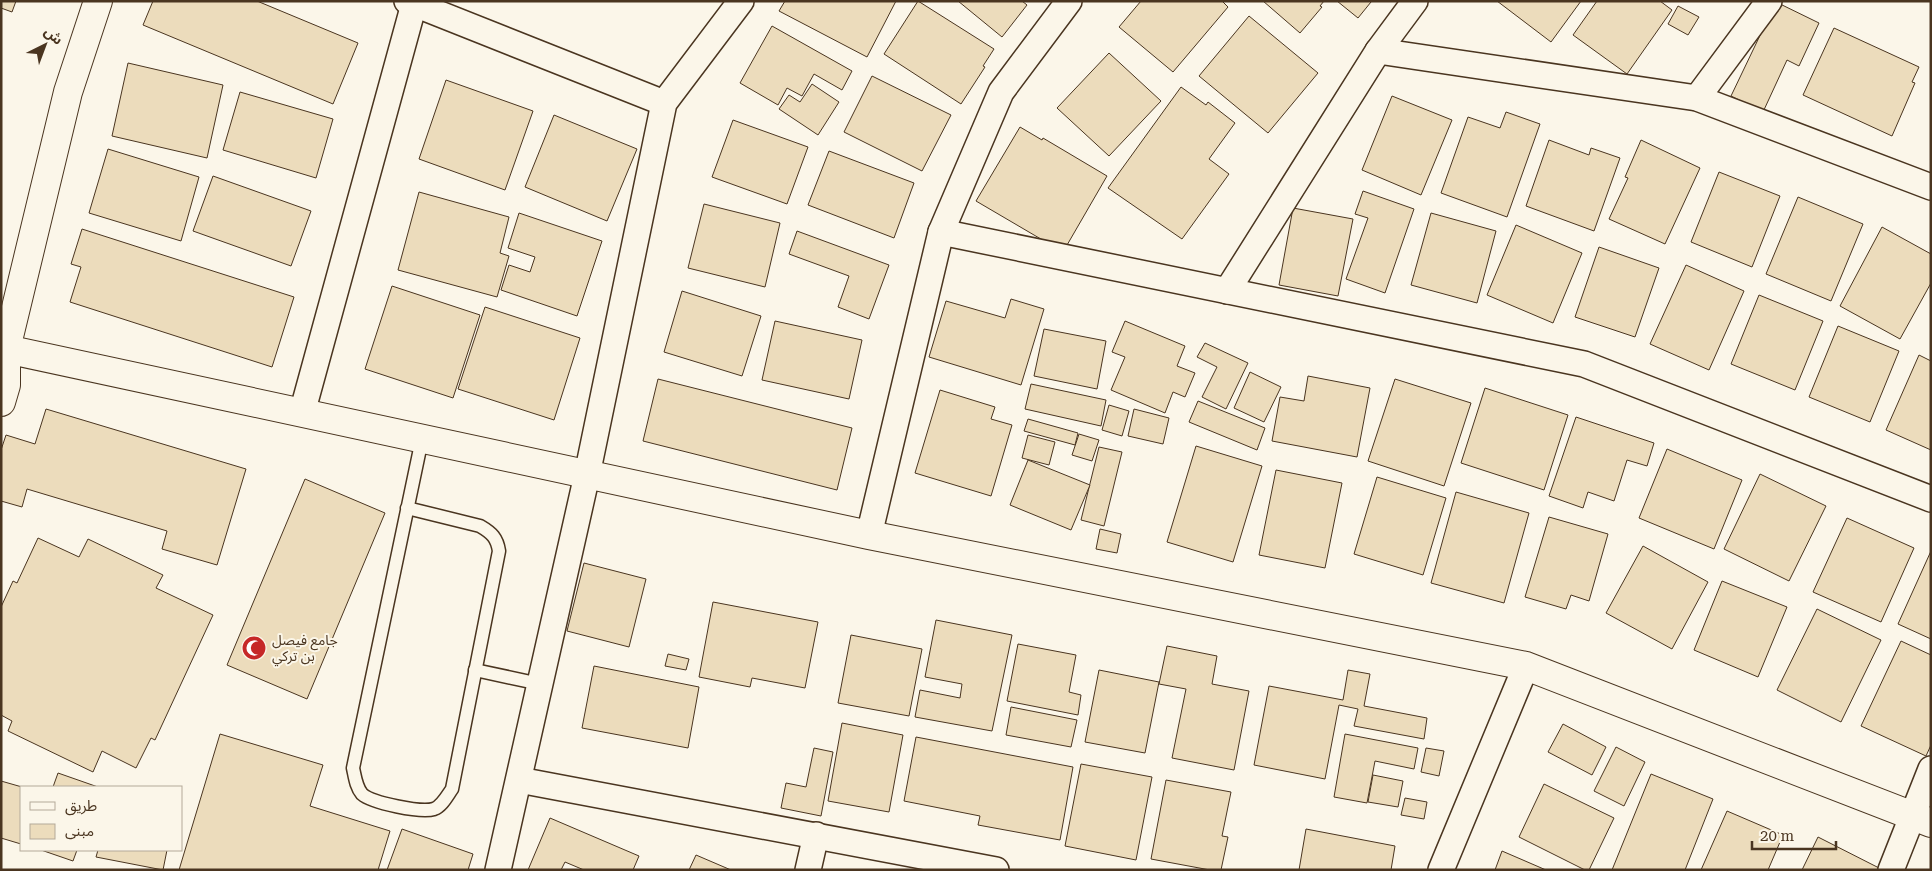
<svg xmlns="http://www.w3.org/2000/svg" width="1932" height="871" font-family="'Roboto Serif','Noto Sans Arabic',serif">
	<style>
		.building { fill: #ecdcbc; stroke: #4a3520 }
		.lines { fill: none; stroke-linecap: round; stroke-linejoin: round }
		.lane-casing { stroke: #4a3520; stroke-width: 15 }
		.street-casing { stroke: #4a3520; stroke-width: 28 }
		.secondary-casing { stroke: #4a3520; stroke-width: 30 }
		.lane { stroke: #fbf6e9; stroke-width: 12 }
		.street { stroke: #fbf6e9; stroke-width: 25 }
		.secondary { stroke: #fbf6e9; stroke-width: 28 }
		.labels { text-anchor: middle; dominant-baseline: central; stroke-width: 4; stroke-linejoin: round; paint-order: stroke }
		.poi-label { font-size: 14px; fill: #4a3520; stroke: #fbf6e9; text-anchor: start }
	</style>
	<rect width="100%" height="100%" fill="#fbf6e9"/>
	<!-- building -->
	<g class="building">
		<path d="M1 1H16L12 12 1 8Z"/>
		<path d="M153 1H257L358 43 333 104 143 25Z"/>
		<path d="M785 1H896L867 57 779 11Z"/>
		<path d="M918 1 994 49 983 66 985 67 961 104 884 54Z"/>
		<path d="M958 1H1022L1027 5 1002 37Z"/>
		<path d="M1141 1H1222L1228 7 1173 72 1119 27Z"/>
		<path d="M1263 1H1324L1320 6 1322 7 1300 33Z"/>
		<path d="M1337 1H1371V2L1358 18Z"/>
		<path d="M1497 1H1581L1551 42Z"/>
		<path d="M1597 1H1660L1672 10 1627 74 1573 35Z"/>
		<path d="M1776 2 1819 23 1799 66 1787 60 1763 112 1731 96Z"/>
		<path d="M1678 6 1699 17 1688 35 1668 24Z"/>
		<path d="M1249 16 1318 73 1268 133 1199 76Z"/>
		<path d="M772 26 852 71 842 90 814 74 802 96 787 88 778 105 740 83Z"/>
		<path d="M1834 28 1919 67 1912 82 1915 83 1892 136 1803 95Z"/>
		<path d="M1109 53 1161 101 1109 156 1057 108Z"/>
		<path d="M128 63 223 85 207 158 112 136Z"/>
		<path d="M872 76 951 115 922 171 844 132Z"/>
		<path d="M446 80 533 111 505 190 419 159Z"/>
		<path d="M812 84 839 102 818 135 779 109 789 95 800 102Z"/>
		<path d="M1181 87 1206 105 1208 102 1235 123 1209 159 1229 174 1182 239 1108 188Z"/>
		<path d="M240 92 333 119 316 178 223 150Z"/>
		<path d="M1392 96 1452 120 1421 195 1362 170Z"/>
		<path d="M1506 112 1540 124 1507 217 1441 193 1468 117 1500 128Z"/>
		<path d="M554 115 637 149 607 221 525 187Z"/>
		<path d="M733 120 808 147 787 204 712 177Z"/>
		<path d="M1020 127 1042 140 1043 138 1107 176 1063 252 976 201Z"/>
		<path d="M1549 140 1589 155 1591 148 1620 158 1594 231 1526 206Z"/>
		<path d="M1641 140 1700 168 1665 244 1609 219 1628 178 1625 177Z"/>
		<path d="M108 149 199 177 181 241 89 213Z"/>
		<path d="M829 151 914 183 894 238 808 205Z"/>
		<path d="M1719 172 1780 196 1752 267 1691 242Z"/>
		<path d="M213 176 311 211 291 266 193 231Z"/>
		<path d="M1363 191 1414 209 1385 293 1346 279 1368 218 1355 214Z"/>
		<path d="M419 192 509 217 500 253 509 256 497 297 398 270Z"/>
		<path d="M1798 197 1863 224 1831 301 1766 274Z"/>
		<path d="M704 204 780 223 765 287 688 268Z"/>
		<path d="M1293 208 1353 219 1338 296 1279 285Z"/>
		<path d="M519 213 602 241 577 316 501 290 509 265 530 272 535 257 508 248Z"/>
		<path d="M1431 213 1496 231 1477 303 1411 285Z"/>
		<path d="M1516 225 1582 253 1553 323 1487 295Z"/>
		<path d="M1882 227 1931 254V283L1900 339 1840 306Z"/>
		<path d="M82 229 294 297 272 367 70 302 81 267 71 264Z"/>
		<path d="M797 231 889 265 869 319 838 307 849 276 789 254Z"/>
		<path d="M1599 247 1659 268 1635 337 1575 317Z"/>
		<path d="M1686 265 1744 291 1709 370 1650 344Z"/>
		<path d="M392 286 480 315 453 398 365 369Z"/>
		<path d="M682 291 761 316 742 376 664 352Z"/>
		<path d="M1759 295 1823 321 1795 390 1731 364Z"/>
		<path d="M1011 299 1044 309 1021 385 929 357 946 301 1005 318Z"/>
		<path d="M485 307 580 338 554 420 458 389Z"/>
		<path d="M775 321 862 340 849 399 762 380Z"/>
		<path d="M1125 321 1185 346 1177 366 1195 373 1185 397 1173 392 1165 413 1111 390 1125 357 1112 352Z"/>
		<path d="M1838 326 1899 351 1870 422 1809 397Z"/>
		<path d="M1044 329 1106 341 1097 389 1034 376Z"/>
		<path d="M1205 343 1248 363 1226 409 1202 397 1217 367 1197 357Z"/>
		<path d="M1919 355 1931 361V450L1886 430Z"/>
		<path d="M1250 372 1281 387 1264 422 1234 408Z"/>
		<path d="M1308 376 1370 388 1357 457 1272 441 1280 397 1304 401Z"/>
		<path d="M658 379 852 428 837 490 643 441Z"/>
		<path d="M1395 379 1471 403 1444 486 1368 461Z"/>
		<path d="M1031 384 1106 400 1101 426 1025 409Z"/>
		<path d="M1485 388 1568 415 1544 490 1461 463Z"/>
		<path d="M940 390 995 407 991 419 1012 425 991 496 915 473Z"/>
		<path d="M1198 401 1265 428 1257 450 1189 422Z"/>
		<path d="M1109 405 1129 411 1122 436 1102 430Z"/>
		<path d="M46 409 246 469 217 565 162 549 167 531 27 489 22 507 1 501V450L6 435 35 444Z"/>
		<path d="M1134 409 1169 418 1163 444 1128 436Z"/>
		<path d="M1576 417 1654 443 1647 466 1627 460 1614 501 1588 492 1583 508 1549 496Z"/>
		<path d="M1028 419 1078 433 1075 445 1024 431Z"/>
		<path d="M1079 434 1099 440 1092 461 1072 455Z"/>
		<path d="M1028 435 1055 442 1049 465 1022 458Z"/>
		<path d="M1196 446 1262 466 1233 562 1167 542Z"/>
		<path d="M1099 447 1122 452 1104 526 1081 520Z"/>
		<path d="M1667 449 1742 480 1714 549 1639 518Z"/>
		<path d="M1028 460 1090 485 1071 530 1010 505Z"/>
		<path d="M1276 470 1342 483 1325 568 1259 555Z"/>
		<path d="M1760 474 1826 506 1789 581 1724 549Z"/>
		<path d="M1377 477 1446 498 1423 575 1354 554Z"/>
		<path d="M305 479 385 513 307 699 227 665Z"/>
		<path d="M1456 492 1529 513 1504 603 1431 583Z"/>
		<path d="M1549 517 1608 534 1589 601 1571 595 1566 609 1525 597Z"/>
		<path d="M1847 518 1914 548 1881 622 1813 592Z"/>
		<path d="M1100 529 1121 534 1117 553 1096 549Z"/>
		<path d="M38 538 79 557 88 539 163 575 156 588 213 615 155 740 151 738 136 768 102 751 93 772 8 731 12 721 1 715V607L13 581 17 583Z"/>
		<path d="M1643 546 1708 582 1672 649 1606 613Z"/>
		<path d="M1931 551V639L1898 624Z"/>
		<path d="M584 563 646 579 629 647 567 631Z"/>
		<path d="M1722 581 1787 607 1758 677 1694 650Z"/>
		<path d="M713 602 818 622 805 688 752 678 750 687 699 677Z"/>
		<path d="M1817 609 1881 640 1841 722 1777 690Z"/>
		<path d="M936 620 1012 635 992 731 915 717 920 690 960 698 962 684 925 677Z"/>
		<path d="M851 635 922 649 909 716 838 703Z"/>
		<path d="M1901 641 1931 655V745L1926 756 1861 726Z"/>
		<path d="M1018 644 1076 655 1069 692 1081 695 1078 715 1007 701Z"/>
		<path d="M1167 646 1217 656 1212 684 1249 691 1234 770 1172 758 1186 689 1159 684Z"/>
		<path d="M668 654 689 659 686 670 665 666Z"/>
		<path d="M594 666 699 687 688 748 582 728Z"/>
		<path d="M1099 670 1159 682 1145 753 1085 742Z"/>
		<path d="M1348 670 1370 674 1364 706 1427 718 1424 739 1354 726 1358 709 1339 705 1325 779 1254 765 1269 686 1343 700Z"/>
		<path d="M1011 707 1077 720 1071 747 1006 735Z"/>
		<path d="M842 723 903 735 889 812 828 801Z"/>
		<path d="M1563 724 1606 747 1592 775 1548 752Z"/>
		<path d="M220 734 323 765 310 806 390 831 378 870H179Z"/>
		<path d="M1345 734 1418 748 1414 769 1375 761 1367 803 1334 797Z"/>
		<path d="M916 737 1073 767 1060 840 978 825 980 816 904 801Z"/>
		<path d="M1616 747 1645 762 1624 806 1594 791Z"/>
		<path d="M814 748 833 752 821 816 781 808 786 783 806 787Z"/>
		<path d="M1426 748 1444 751 1439 776 1421 772Z"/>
		<path d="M1081 764 1152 777 1136 860 1065 846Z"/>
		<path d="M58 773 98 787H53Z"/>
		<path d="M1651 774 1713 799 1685 870H1612Z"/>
		<path d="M1373 775 1403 781 1398 807 1368 802Z"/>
		<path d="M1166 780 1231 792 1222 836 1228 837 1221 870H1210L1151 859Z"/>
		<path d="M1 781 22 787 21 844 1 838Z"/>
		<path d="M1544 784 1614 818 1589 870H1585L1519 837Z"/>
		<path d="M1405 798 1427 802 1424 819 1401 815Z"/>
		<path d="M1727 811 1783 835 1768 870H1701Z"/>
		<path d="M550 818 639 856 633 870H584L565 862 561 870H528Z"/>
		<path d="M402 829 473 854 468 870H387Z"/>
		<path d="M1306 829 1395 846 1391 870H1299Z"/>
		<path d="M1818 837 1883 870H1802Z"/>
		<path d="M41 850H77L73 861Z"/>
		<path d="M98 850H167L163 870 96 857Z"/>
		<path d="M1502 851 1546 870H1495Z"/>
		<path d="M696 855 731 870H689Z"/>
	</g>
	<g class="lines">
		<defs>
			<g id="lane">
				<path d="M407 508 480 526C492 533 497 538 499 551L452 789C447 796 442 806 434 809 421 813 372 803 362 794 356 787 355 777 353 768L422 439"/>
				<path d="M475 670 540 684"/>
			</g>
			<g id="street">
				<path d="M407 1 664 103"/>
				<path d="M1378 51 1697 98 1931 187"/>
				<path d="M1697 98 1769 1"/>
				<path d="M941 232 1584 364 1931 499"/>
				<path d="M1227 291 1378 51 1415 1"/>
				<path d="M302 413 414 4"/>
				<path d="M869 535 941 232 1001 92 1069 1"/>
				<path d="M519 780 996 870"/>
				<path d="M498 870 587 475 664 103 741 1"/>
				<path d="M808 870 816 835"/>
				<path d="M1441 870 1526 666"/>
				<path d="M1891 870 1931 769"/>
			</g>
			<g id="secondary">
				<path d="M1 348 869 535 1526 666 1931 823"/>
				<path d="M1 402 6 385V349L68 92 98 1"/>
			</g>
		</defs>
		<!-- lane casing -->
		<use href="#lane" class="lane-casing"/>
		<!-- street casing -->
		<use href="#street" class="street-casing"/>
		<!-- secondary casing -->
		<use href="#secondary" class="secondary-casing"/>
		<!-- lane -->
		<use href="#lane" class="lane"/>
		<!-- street -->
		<use href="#street" class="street"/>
		<!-- secondary -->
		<use href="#secondary" class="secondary"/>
	</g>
	<!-- icons -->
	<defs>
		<symbol id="mosque-disc" viewBox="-11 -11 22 22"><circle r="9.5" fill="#c62828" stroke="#fbf6e9"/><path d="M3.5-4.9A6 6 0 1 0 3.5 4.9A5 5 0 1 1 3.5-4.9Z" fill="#fff"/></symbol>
	</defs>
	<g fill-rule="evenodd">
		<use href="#mosque-disc" x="240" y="634" width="28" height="28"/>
	</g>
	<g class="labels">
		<!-- poi labels -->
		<g class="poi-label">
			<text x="272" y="640">جامع فيصل<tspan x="272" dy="16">بن تركي</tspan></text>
		</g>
	</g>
	<!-- border -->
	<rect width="1932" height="871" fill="none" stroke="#4a3520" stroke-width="5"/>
	<!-- legend -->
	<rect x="20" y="786" width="162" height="65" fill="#fbf6e9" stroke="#b4a999"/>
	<rect x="30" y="802" width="25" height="8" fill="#fbf6e9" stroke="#b4a999"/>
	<text x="65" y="811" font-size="15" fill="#4a3520">طريق</text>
	<rect x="30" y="824" width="25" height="15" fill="#ecdcbc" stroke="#b4a999"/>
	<text x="65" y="836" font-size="15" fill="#4a3520">مبنى</text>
	<!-- north arrow -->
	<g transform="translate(45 45) rotate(42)" stroke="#fbf6e9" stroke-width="4" paint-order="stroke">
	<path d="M0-4L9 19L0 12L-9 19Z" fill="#4a3520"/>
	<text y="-8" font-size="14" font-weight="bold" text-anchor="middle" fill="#4a3520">ش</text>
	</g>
	<!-- scale -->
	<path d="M1752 841v8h84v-8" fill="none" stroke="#4a3520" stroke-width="2.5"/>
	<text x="1760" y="841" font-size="15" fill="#4a3520" stroke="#fbf6e9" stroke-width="4" paint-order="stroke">20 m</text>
</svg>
